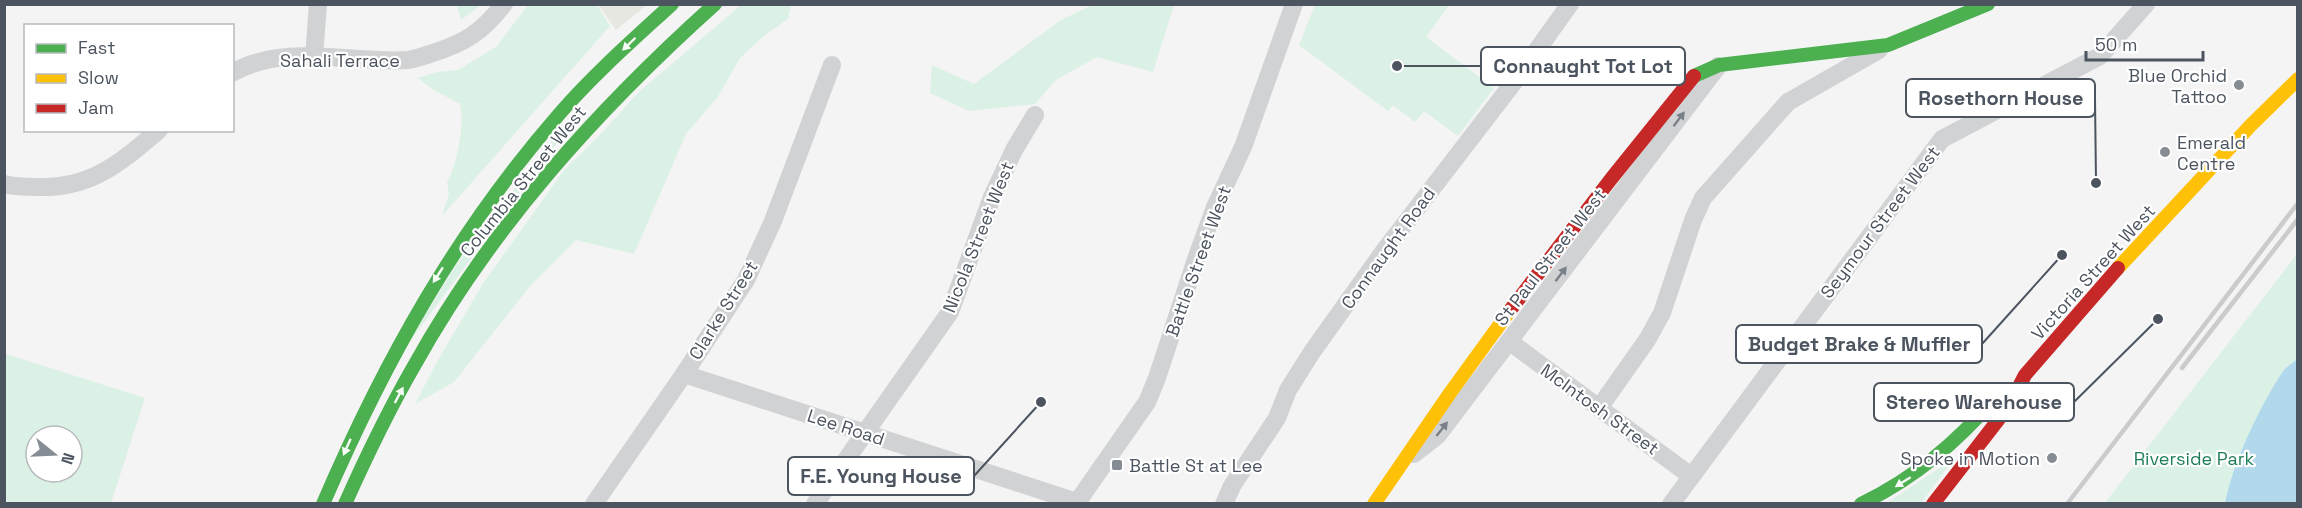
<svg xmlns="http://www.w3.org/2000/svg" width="2302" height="508" font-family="'Space Grotesk',sans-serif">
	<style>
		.commercial { fill: #e7e7e2 }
		.green { fill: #dbf1e5; fill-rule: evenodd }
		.water { fill: #b2d9eb }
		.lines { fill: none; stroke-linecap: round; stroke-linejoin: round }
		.street { stroke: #d0d2d4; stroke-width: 18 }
		.fast { stroke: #4caf50; stroke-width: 14 }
		.slow { stroke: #ffc107; stroke-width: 14 }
		.jam { stroke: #c62828; stroke-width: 14 }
		.rail { stroke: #cacbcd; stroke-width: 4.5 }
		.oneway { fill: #f6fbf6 }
		.oneway2 { fill: #7a8088 }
		.poi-dot { fill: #868c93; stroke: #fff; stroke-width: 2 }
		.labels { text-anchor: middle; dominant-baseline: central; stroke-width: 4.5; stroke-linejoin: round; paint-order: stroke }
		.street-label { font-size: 18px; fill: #4b545f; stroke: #fff }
		.poi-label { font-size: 18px; fill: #4b545f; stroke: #fff; text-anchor: end }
		.park-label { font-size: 18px; fill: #1f7e58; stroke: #fff }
		.leader { fill: none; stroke: #4b545f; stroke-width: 2 }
		.callout-dot { fill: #4b545f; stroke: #fff; stroke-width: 2 }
		.callout { fill: #fff; stroke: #4b545f; stroke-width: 2 }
		.callout-label { font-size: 20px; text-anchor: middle; font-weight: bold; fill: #4b545f }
	</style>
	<rect width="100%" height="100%" fill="#f4f4f4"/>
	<!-- commercial -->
	<path class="commercial" d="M598 5H647L616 30Z"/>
	<!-- green -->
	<g class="green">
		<path d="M457 5V4L481 5 461 20Z"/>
		<path d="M528 5H597L610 26 442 216 449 194 447 182C457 165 465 123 460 104L432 89 418 78 438 72 458 70 496 47Z"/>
		<path d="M741 5H791L788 19 766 34 740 58 717 98 686 134 634 254 576 240 531 285 454 382 415 404 438 360 484 282 564 170 598 137 639 92Z"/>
		<path d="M1092 5H1174L1153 72 1097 57 1056 80 1035 104 969 111 930 93 932 65 974 84 1061 20Z"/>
		<path d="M1315 5H1449L1426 37 1494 88 1458 136 1424 111 1415 122 1393 105 1388 111 1299 45Z"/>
		<path d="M575 111 579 113 557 143 405 348 458 262Z"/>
		<path d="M2297 254V359C2293 363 2287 366 2283 371 2262 402 2232 466 2225 503L2104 504Z"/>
		<path d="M6 354 145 398 111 503H5ZM36 436H72V472H36Z"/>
		<path d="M1949 462 1950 464 1921 503 1885 504Z"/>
	</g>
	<!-- water -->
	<path class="water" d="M2297 359V503H2225C2232 464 2261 404 2283 371 2287 366 2293 363 2297 359Z"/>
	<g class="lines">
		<!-- street -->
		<g class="street">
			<path d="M314 57 318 4"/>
			<path d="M232 73C286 42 350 64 408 60 415 59 423 56 430 54 465 43 481 33 504 4"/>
			<path d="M4 184C15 187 26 187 37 187 91 189 120 163 159 130"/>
			<path d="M1510 342 1691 476"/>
			<path d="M684 374 1077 502"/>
			<path d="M1599 408 1647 340 1662 313 1693 220 1703 198 1788 102 1879 50"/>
			<path d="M1414 454 1437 436 1718 66"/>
			<path d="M594 504 684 374 746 280 773 221 832 65"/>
			<path d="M815 504 950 312 992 197 1014 150 1035 115"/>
			<path d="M1076 504 1147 402 1157 378 1197 256 1215 207 1243 147 1294 4"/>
			<path d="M1224 504 1232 486 1277 418 1288 390 1312 352 1384 251 1517 78 1570 4"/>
			<path d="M1671 504 1942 139 2100 56 2146 4"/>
		</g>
		<!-- fast -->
		<g class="fast">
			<path d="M1694 76 1719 65 1888 45 1988 4"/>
			<path d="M323 504C385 360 457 231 561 112 595 73 634 39 672 4"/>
			<path d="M345 504C366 457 388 411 414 366 491 227 598 109 715 4"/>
			<path d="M1861 504C1915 478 1957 442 1996 397"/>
		</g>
		<!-- slow -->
		<g class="slow">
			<path d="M2118 268 2251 125 2298 79"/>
			<path d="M1374 504 1450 393 1511 309"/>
		</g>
		<!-- jam -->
		<g class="jam">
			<path d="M1511 309 1611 179 1694 76"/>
			<path d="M1933 504 2009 406 2025 375 2118 268"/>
		</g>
		<!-- rail -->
		<g class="rail">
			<path d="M2182 368 2298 219"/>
			<path d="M2067 504 2298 203"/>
		</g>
	</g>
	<!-- one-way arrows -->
	<defs><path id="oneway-solid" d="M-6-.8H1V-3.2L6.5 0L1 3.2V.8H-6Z" transform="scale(1.5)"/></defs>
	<g class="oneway">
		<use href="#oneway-solid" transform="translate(629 44) rotate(136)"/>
		<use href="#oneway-solid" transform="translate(438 275) rotate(123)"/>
		<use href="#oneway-solid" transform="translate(399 395) rotate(-62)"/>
		<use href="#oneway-solid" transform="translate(347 447) rotate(114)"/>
		<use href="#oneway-solid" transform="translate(1903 482) rotate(148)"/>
	</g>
	<g class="oneway2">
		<use href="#oneway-solid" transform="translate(1679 119) rotate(-53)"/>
		<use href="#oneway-solid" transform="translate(1561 274) rotate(-53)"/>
		<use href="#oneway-solid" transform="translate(1442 429) rotate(-52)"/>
	</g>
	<!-- markers -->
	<g class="poi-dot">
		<circle cx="2239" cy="85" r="6"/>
		<circle cx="2165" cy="152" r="6"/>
		<circle cx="2052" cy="458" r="6"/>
		<rect x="1111" y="459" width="12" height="12" rx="3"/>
	</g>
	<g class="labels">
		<!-- street labels -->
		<g class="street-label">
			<text x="340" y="60">Sahali Terrace</text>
			<text transform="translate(523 181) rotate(-51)">Columbia Street West</text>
			<text transform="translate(1880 222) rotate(-53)">Seymour Street West</text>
			<text transform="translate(978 237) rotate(-68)">Nicola Street West</text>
			<text transform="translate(1388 248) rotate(-54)">Connaught Road</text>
			<text transform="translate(1550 257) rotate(-52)">St Paul Street West</text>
			<text transform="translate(1198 261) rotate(-70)">Battle Street West</text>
			<text transform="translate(2093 272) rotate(-48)">Victoria Street West</text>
			<text transform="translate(723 310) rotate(-58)">Clarke Street</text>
			<text transform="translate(1600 409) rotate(36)">McIntosh Street</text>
			<text transform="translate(846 427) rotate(18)">Lee Road</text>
		</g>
		<!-- poi labels -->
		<g class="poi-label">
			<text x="2227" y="75">Blue Orchid<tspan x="2227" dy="21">Tattoo</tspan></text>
			<text x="2177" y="142" text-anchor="start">Emerald<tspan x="2177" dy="21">Centre</tspan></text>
			<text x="2040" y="458">Spoke in Motion</text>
			<text x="1129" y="465" text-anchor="start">Battle St at Lee</text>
		</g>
		<!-- park labels -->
		<g class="park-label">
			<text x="2194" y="458">Riverside Park</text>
		</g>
	</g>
	<!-- callouts -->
	<path class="leader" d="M1397 66L1481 66M2096 183L2095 98M2062 255L1982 344M2158 319L2074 402M1041 402L974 476"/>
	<g class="callout-dot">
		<circle cx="1397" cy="66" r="6"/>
		<circle cx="2096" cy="183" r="6"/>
		<circle cx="2062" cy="255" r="6"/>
		<circle cx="2158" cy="319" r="6"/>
		<circle cx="1041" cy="402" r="6"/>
	</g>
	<g class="callout">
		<rect x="1481" y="47" width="204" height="38" rx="6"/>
		<rect x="1906" y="79" width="189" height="38" rx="6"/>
		<rect x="1736" y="325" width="246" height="38" rx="6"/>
		<rect x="1874" y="383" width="200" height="38" rx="6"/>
		<rect x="788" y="457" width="186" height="38" rx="6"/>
	</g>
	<g class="callout-label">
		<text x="1583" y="73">Connaught Tot Lot</text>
		<text x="2001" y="105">Rosethorn House</text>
		<text x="1859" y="351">Budget Brake &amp; Muffler</text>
		<text x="1974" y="409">Stereo Warehouse</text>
		<text x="881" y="483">F.E. Young House</text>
	</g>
	<!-- border -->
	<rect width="2302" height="508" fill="none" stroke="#4b545f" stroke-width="12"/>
	<!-- legend -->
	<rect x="24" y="24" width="210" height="108" fill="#ffffff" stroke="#b7bbbf" stroke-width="1.5"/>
	<rect x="36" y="44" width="30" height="9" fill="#4caf50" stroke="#b7bbbf" stroke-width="1.5"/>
	<text x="78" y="54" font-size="18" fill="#4b545f">Fast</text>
	<rect x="36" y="74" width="30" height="9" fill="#ffc107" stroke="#b7bbbf" stroke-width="1.5"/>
	<text x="78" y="84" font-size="18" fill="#4b545f">Slow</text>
	<rect x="36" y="104" width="30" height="9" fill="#c62828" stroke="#b7bbbf" stroke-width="1.5"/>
	<text x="78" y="114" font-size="18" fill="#4b545f">Jam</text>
	<!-- north arrow -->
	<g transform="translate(54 454) rotate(108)"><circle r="28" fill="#ffffff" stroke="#b7bbbf" stroke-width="1.5"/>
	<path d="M0-4.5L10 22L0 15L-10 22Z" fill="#868c93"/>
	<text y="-9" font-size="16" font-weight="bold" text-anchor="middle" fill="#4b545f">N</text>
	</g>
	<!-- scale -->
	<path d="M2086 51v9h117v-9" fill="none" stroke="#4b545f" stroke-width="3"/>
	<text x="2095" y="51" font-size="18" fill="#4b545f" stroke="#ffffff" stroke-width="4.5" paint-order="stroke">50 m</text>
</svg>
